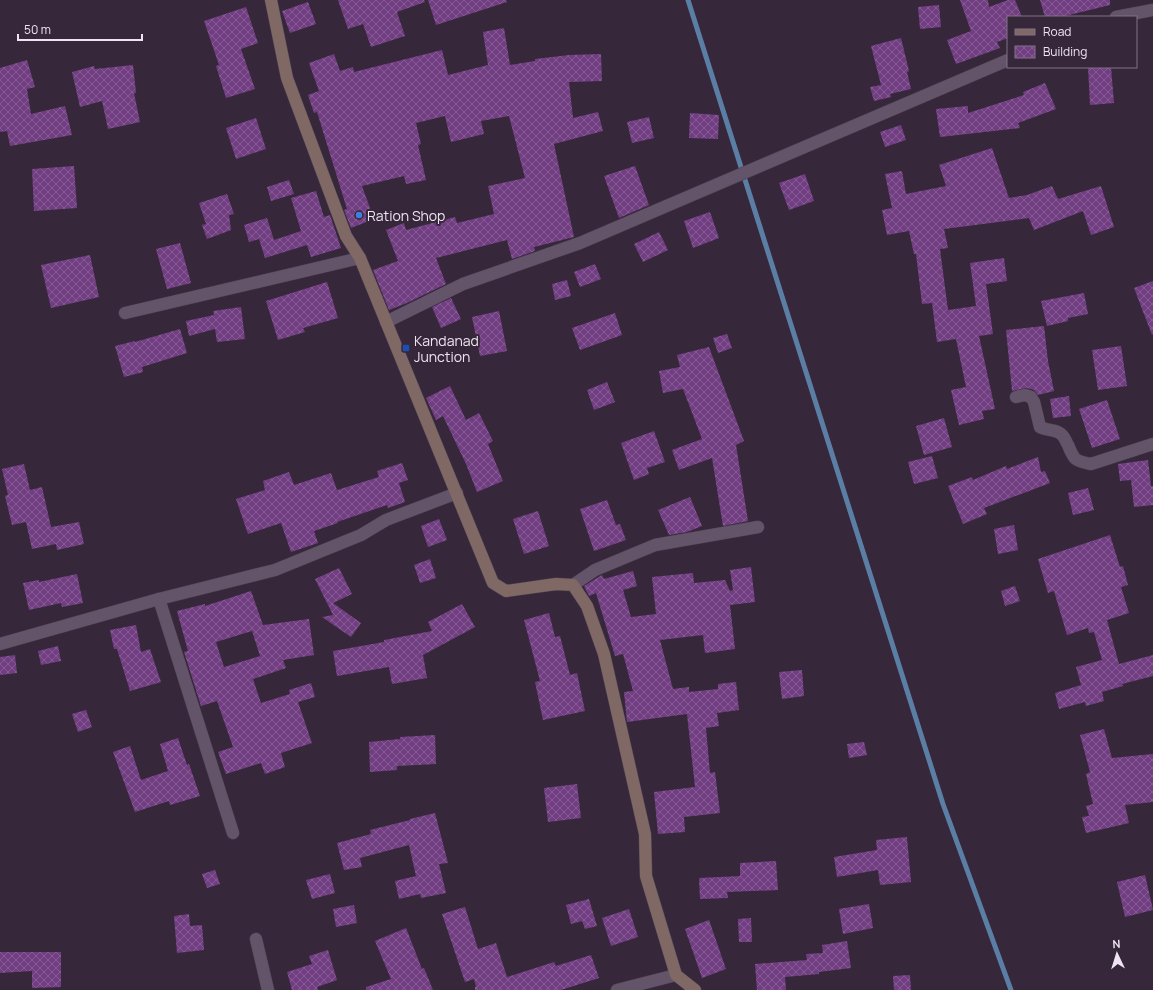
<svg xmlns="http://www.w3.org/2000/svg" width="1153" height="990" font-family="Manrope,sans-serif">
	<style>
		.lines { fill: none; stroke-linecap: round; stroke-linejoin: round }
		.stream { stroke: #5b7ea4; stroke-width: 5 }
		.building { fill: url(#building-cross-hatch); fill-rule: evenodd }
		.street-casing { stroke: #4f4353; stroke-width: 13 }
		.secondary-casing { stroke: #4f4353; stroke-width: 13 }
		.street { stroke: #645469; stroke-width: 12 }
		.secondary { stroke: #806864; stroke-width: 12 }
		.shop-dot { fill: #3f7fe0; stroke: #36273b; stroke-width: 1.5 }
		.transit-dot { fill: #1a4fb4; stroke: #36273b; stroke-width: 1.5 }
		.labels { text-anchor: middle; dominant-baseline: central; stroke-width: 4; stroke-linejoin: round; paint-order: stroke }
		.poi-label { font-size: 14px; fill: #efe5f2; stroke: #36273b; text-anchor: start }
	</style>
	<defs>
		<pattern id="building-cross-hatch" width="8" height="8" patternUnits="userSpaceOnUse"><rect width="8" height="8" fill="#723e82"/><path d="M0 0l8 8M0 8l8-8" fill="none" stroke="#865a94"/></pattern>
	</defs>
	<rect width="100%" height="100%" fill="#36273b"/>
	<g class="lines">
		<!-- stream -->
		<path class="stream" d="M688 0 943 804 1011 990"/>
	</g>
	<!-- building -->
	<g class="building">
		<path d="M338 0H424L425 2 397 12 405 36 371 47 363 24 348 29Z"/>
		<path d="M428 0H506L507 2 436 25Z"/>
		<path d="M960 0H988L989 7 1008 0H1015L1022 17H1008V38L997 42 1000 48 956 64 947 40 971 31Z"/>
		<path d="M1040 0H1110V5L1061 17H1045Z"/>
		<path d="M308 2 316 24 290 33 282 11Z"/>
		<path d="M939 5 941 27 920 29 918 7Z"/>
		<path d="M246 7 258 43 241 49 255 89 226 98 216 66 219 65 204 21Z"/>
		<path d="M504 28 510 65 535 61V59L569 55 601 54 602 81 569 82 573 118 598 112 603 131 554 144 574 237 534 247 535 251 512 259 507 240 436 258 446 284 407 303 389 310 373 270 398 261 386 230 404 223 406 230 455 217 457 223 494 214 488 186 525 178 509 116 481 121 484 134 451 142 445 116 416 123 421 144 418 145 426 180 406 184 404 176 362 186 374 219 351 228 344 210 347 209 317 112 314 113 308 95 319 91 309 63 334 54 340 71 353 67 354 72 442 50 448 75 488 65 483 32Z"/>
		<path d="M901 38 909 71 907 72 911 89 890 94 891 97 874 101 870 87 881 85 871 46Z"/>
		<path d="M27 60 35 87 27 89 31 114 65 106 72 135 10 146 7 131 0 132V68Z"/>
		<path d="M133 65 136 93H134L140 122 108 129 102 101 80 107 72 72 94 66 95 69Z"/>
		<path d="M1088 67H1111L1114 103 1090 105Z"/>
		<path d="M1045 83 1056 109 1018 123 1020 128 940 137 936 109 968 106V113L1024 95 1023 92Z"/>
		<path d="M690 113 719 115 718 139 689 138Z"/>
		<path d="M649 117 654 138 632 143 627 122Z"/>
		<path d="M256 118 266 149 236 159 226 128Z"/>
		<path d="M901 125 906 140 885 147 880 132Z"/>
		<path d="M992 148 1009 198 1027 195 1052 186 1058 199 1101 186 1114 227 1091 235 1083 211 1034 230 1029 218 944 229 948 248 940 249 948 310 976 306 970 263 1004 258 1007 281 986 284 993 334 979 336 995 409 982 411 984 419 959 425 951 390 966 387 956 339 937 342 932 303 922 304 916 254H914L909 231 887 235 882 210 892 208 885 174 902 171 906 194 946 186 939 165Z"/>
		<path d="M74 166 77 208 34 211 32 169Z"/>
		<path d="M635 166 649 205 619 218 604 176Z"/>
		<path d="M805 174 814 201 789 210 779 183Z"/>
		<path d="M289 180 294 194 271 201 267 187Z"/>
		<path d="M316 191 324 217 330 215 341 248 311 257 307 245 265 258 259 239 249 242 244 225 267 218 274 240 301 231 291 198Z"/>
		<path d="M227 194 234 214 229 215 231 230 207 239 202 225 206 224 199 203Z"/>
		<path d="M710 212 719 238 693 248 684 221Z"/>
		<path d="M659 232 668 250 643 262 634 244Z"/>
		<path d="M180 243 191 283 167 289 156 249Z"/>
		<path d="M90 255 99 297 51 308 41 265Z"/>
		<path d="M595 264 601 279 580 287 574 272Z"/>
		<path d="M567 280 571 296 555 300 552 284Z"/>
		<path d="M1153 281V334L1152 335 1134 288Z"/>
		<path d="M327 282 338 318 303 328 305 332 278 340 266 301Z"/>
		<path d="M1084 293 1088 314 1068 318V321L1047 326 1041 301Z"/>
		<path d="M451 298 461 319 441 328 432 307Z"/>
		<path d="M241 307 245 339 217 342 215 329 189 336 186 321 214 315 213 311Z"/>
		<path d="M499 311 507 351 480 356 472 317Z"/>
		<path d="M615 313 622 335 580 350 572 328Z"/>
		<path d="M1044 326 1048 361 1054 391 1038 395 1034 390 1027 388 1012 391 1006 330Z"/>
		<path d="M180 329 187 353 142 367 143 372 124 377 115 346 135 341V342Z"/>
		<path d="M727 334 732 348 718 353 713 338Z"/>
		<path d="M1121 346 1127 386 1098 390 1092 350Z"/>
		<path d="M709 347 744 441 736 445 748 521 723 526 712 458 679 470 672 450 702 439 683 389 663 393 659 371 680 367 677 355Z"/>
		<path d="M607 382 615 402 594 410 587 390Z"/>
		<path d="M450 386 466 420 479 413 493 441 488 444 503 481 477 492 466 464 443 416 436 420 426 398Z"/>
		<path d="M1069 396 1071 416 1053 418 1050 399Z"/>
		<path d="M1107 400 1120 439 1092 448 1079 409Z"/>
		<path d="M944 418 952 447 924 455 916 426Z"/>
		<path d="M654 431 665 462 647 468 649 474 634 480 621 443Z"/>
		<path d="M932 456 938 478 914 484 908 462Z"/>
		<path d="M1038 457 1041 472 1045 471 1050 483 984 508 987 514 963 524 948 486 972 477 973 480 1006 466 1007 469Z"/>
		<path d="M1148 460 1151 486H1153V505L1134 507 1131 480 1120 481 1118 464Z"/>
		<path d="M402 463 408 480 399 483 405 502 388 508 387 505 337 522 338 523 314 531 318 543 291 552 281 523 248 534 236 499 265 490 263 481 289 472 294 485 331 473 337 490 379 477 377 471Z"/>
		<path d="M24 464 30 490 42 487 51 527 79 522 84 544 57 550 56 544 32 549 26 522 12 525 5 496 8 495 2 469Z"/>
		<path d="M1088 488 1094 510 1073 515 1068 493Z"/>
		<path d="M690 497 702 526 687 532 669 535 658 510Z"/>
		<path d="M607 500 616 525 620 524 626 540 594 551 580 509Z"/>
		<path d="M538 511 549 546 524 554 513 519Z"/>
		<path d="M439 519 447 540 428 547 421 526Z"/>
		<path d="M1014 525 1018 550 998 554 994 529Z"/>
		<path d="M1110 535 1120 567 1123 566 1128 585 1121 587 1129 613 1107 620 1119 664 1153 655V676L1122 684 1123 686 1102 692 1104 701 1086 706 1085 702 1059 709 1055 693 1081 685 1076 667 1102 660 1094 632 1089 633 1088 628 1067 635 1054 591 1048 593 1038 559Z"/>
		<path d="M430 559 436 578 420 583 414 565Z"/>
		<path d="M751 567 755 602 730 605 735 649 705 653 703 635 660 640 673 689 689 687V692L718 689V684L736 682 739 710 717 713 719 726 706 728 710 773 715 772 720 813 684 817 685 832 658 834 654 792 695 787 687 714 627 722 624 692 633 691 623 654 615 656 596 593 589 596 584 586 602 575 604 579 633 571 637 586 623 590 631 617 656 614 652 577 693 573 694 583 725 580 730 591 733 590 730 570Z"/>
		<path d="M339 568 352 594 333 603 361 623 351 637 322 617 333 615 315 579Z"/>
		<path d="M77 574 83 603 62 607 61 603 29 610 23 583 39 580V582Z"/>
		<path d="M1015 586 1020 601 1005 606 1001 591Z"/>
		<path d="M251 591 263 625 309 619 314 655 283 660 286 668 253 679 261 703 290 694 289 690 311 683 315 697 298 702 312 743 281 753 285 767 265 774 261 763 226 774 218 752 233 747 217 701 201 706 184 652 188 651 177 611 205 604V606ZM252 631 260 656 224 667 216 642Z"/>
		<path d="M462 604 475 627 423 655 427 678 392 684 389 667 337 676 333 651 384 642V640L432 631 428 622Z"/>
		<path d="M549 613 555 637 560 636 570 675 577 673 585 711 543 720 535 682 540 681 524 620Z"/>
		<path d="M136 625 141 652 150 649 161 682 130 691 117 649H114L110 630Z"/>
		<path d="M58 646 61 661 41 665 38 651Z"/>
		<path d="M15 655 17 673 0 675V657Z"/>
		<path d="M802 670 804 696 782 699 779 672Z"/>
		<path d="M86 710 92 727 78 732 72 714Z"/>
		<path d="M1104 729 1112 758 1153 754V802L1125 805 1129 823 1086 833 1082 817 1089 816 1086 806 1093 804 1086 774 1090 772 1080 735Z"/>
		<path d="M435 735 436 764 397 766V770L370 772 369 742 400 739V737Z"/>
		<path d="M178 738 187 765 189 764 200 796 170 805 169 801 135 812 113 752 130 746 141 780 168 771 160 744Z"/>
		<path d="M864 742 867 755 849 758 847 744Z"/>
		<path d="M577 784 581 818 548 822 544 788Z"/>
		<path d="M435 813 448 863 439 864 446 893 421 898 420 894 399 899 395 881 416 876 409 845 360 858 362 867 344 870 337 843 371 834 370 830 410 820V819Z"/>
		<path d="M907 837 911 882 880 885 878 870 837 877 834 857 877 850 876 840Z"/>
		<path d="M776 861 778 890 727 892 728 898 700 899 699 878 740 876V863Z"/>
		<path d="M215 870 220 884 207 888 202 874Z"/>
		<path d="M330 874 335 893 312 899 306 880Z"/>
		<path d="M1145 875 1153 910 1125 917 1117 882Z"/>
		<path d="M589 899 597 926 585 929 582 921 571 924 566 905Z"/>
		<path d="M869 904 873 928 843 934 839 909Z"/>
		<path d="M354 905 357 923 336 927 333 909Z"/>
		<path d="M465 907 478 949 496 943 507 977 554 962 556 966 591 955 599 978 561 990H475V987H476L474 979 465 982 442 914Z"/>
		<path d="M629 909 638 937 611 946 602 918Z"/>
		<path d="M189 914 190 926 202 925 204 950 177 953 174 916Z"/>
		<path d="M751 918 752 942H739L738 919Z"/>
		<path d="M709 920 726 969 702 978 685 929Z"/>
		<path d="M406 928 422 969 424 968 433 990H366V987L391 979 375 941Z"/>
		<path d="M847 941 851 968 819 972V974L785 977 786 990H757L755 964 807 960 806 954 823 953 822 945Z"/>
		<path d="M328 950 337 980 317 987 318 990H292L287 972 312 964 309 956Z"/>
		<path d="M0 952H61V987L32 988V971L0 973Z"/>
		<path d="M910 975 911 990H894L893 976Z"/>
	</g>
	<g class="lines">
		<defs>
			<g id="street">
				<path d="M1116 17 1153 10"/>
				<path d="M125 313 360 258"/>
				<path d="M386 322 463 284 580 243 1008 60"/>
				<path d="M1016 397 1025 395 1031 397 1034 402 1040 427C1047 431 1058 429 1063 436 1065 438 1066 442 1068 445 1074 460 1075 461 1091 464L1153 444"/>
				<path d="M573 585 595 570 655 545 758 527"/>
				<path d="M159 599 233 833"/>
				<path d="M0 644 159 599 275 570 361 535 386 520 457 493"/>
				<path d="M256 939 268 990"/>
				<path d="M617 990 676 975"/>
			</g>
			<path id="secondary" d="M271 0 287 78 346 236 360 258 493 583 506 591 556 584 573 585 587 606 604 654 645 834 646 876 676 975 695 990"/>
		</defs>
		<!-- street casing -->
		<use href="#street" class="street-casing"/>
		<!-- secondary casing -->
		<use href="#secondary" class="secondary-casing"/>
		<!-- street -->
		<use href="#street" class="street"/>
		<!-- secondary -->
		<use href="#secondary" class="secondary"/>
	</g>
	<!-- markers -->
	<circle class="shop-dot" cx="359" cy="215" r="4"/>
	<rect class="transit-dot" x="402" y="344" width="8" height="8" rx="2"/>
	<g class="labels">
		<!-- poi labels -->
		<g class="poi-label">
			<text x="367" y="215">Ration Shop</text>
			<text x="414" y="340">Kandanad<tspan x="414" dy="16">Junction</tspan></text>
		</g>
	</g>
	<!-- legend -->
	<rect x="1007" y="16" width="130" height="52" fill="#36273b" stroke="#807384"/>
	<rect x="1015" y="29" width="20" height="6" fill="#806864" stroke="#807384"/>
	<text x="1043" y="36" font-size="12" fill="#efe5f2">Road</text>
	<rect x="1015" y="46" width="20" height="12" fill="url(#building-cross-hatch)" stroke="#807384"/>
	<text x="1043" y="56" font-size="12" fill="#efe5f2">Building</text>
	<!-- north arrow -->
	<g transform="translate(1117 954) rotate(356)" stroke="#36273b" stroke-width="3" paint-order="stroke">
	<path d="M0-3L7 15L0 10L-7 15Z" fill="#efe5f2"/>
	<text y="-6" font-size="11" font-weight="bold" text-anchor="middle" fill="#efe5f2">N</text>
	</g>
	<!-- scale -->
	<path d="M18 34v6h124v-6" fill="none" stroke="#efe5f2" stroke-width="2"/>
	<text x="24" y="34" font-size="12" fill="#efe5f2" stroke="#36273b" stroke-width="3" paint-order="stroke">50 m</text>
</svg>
